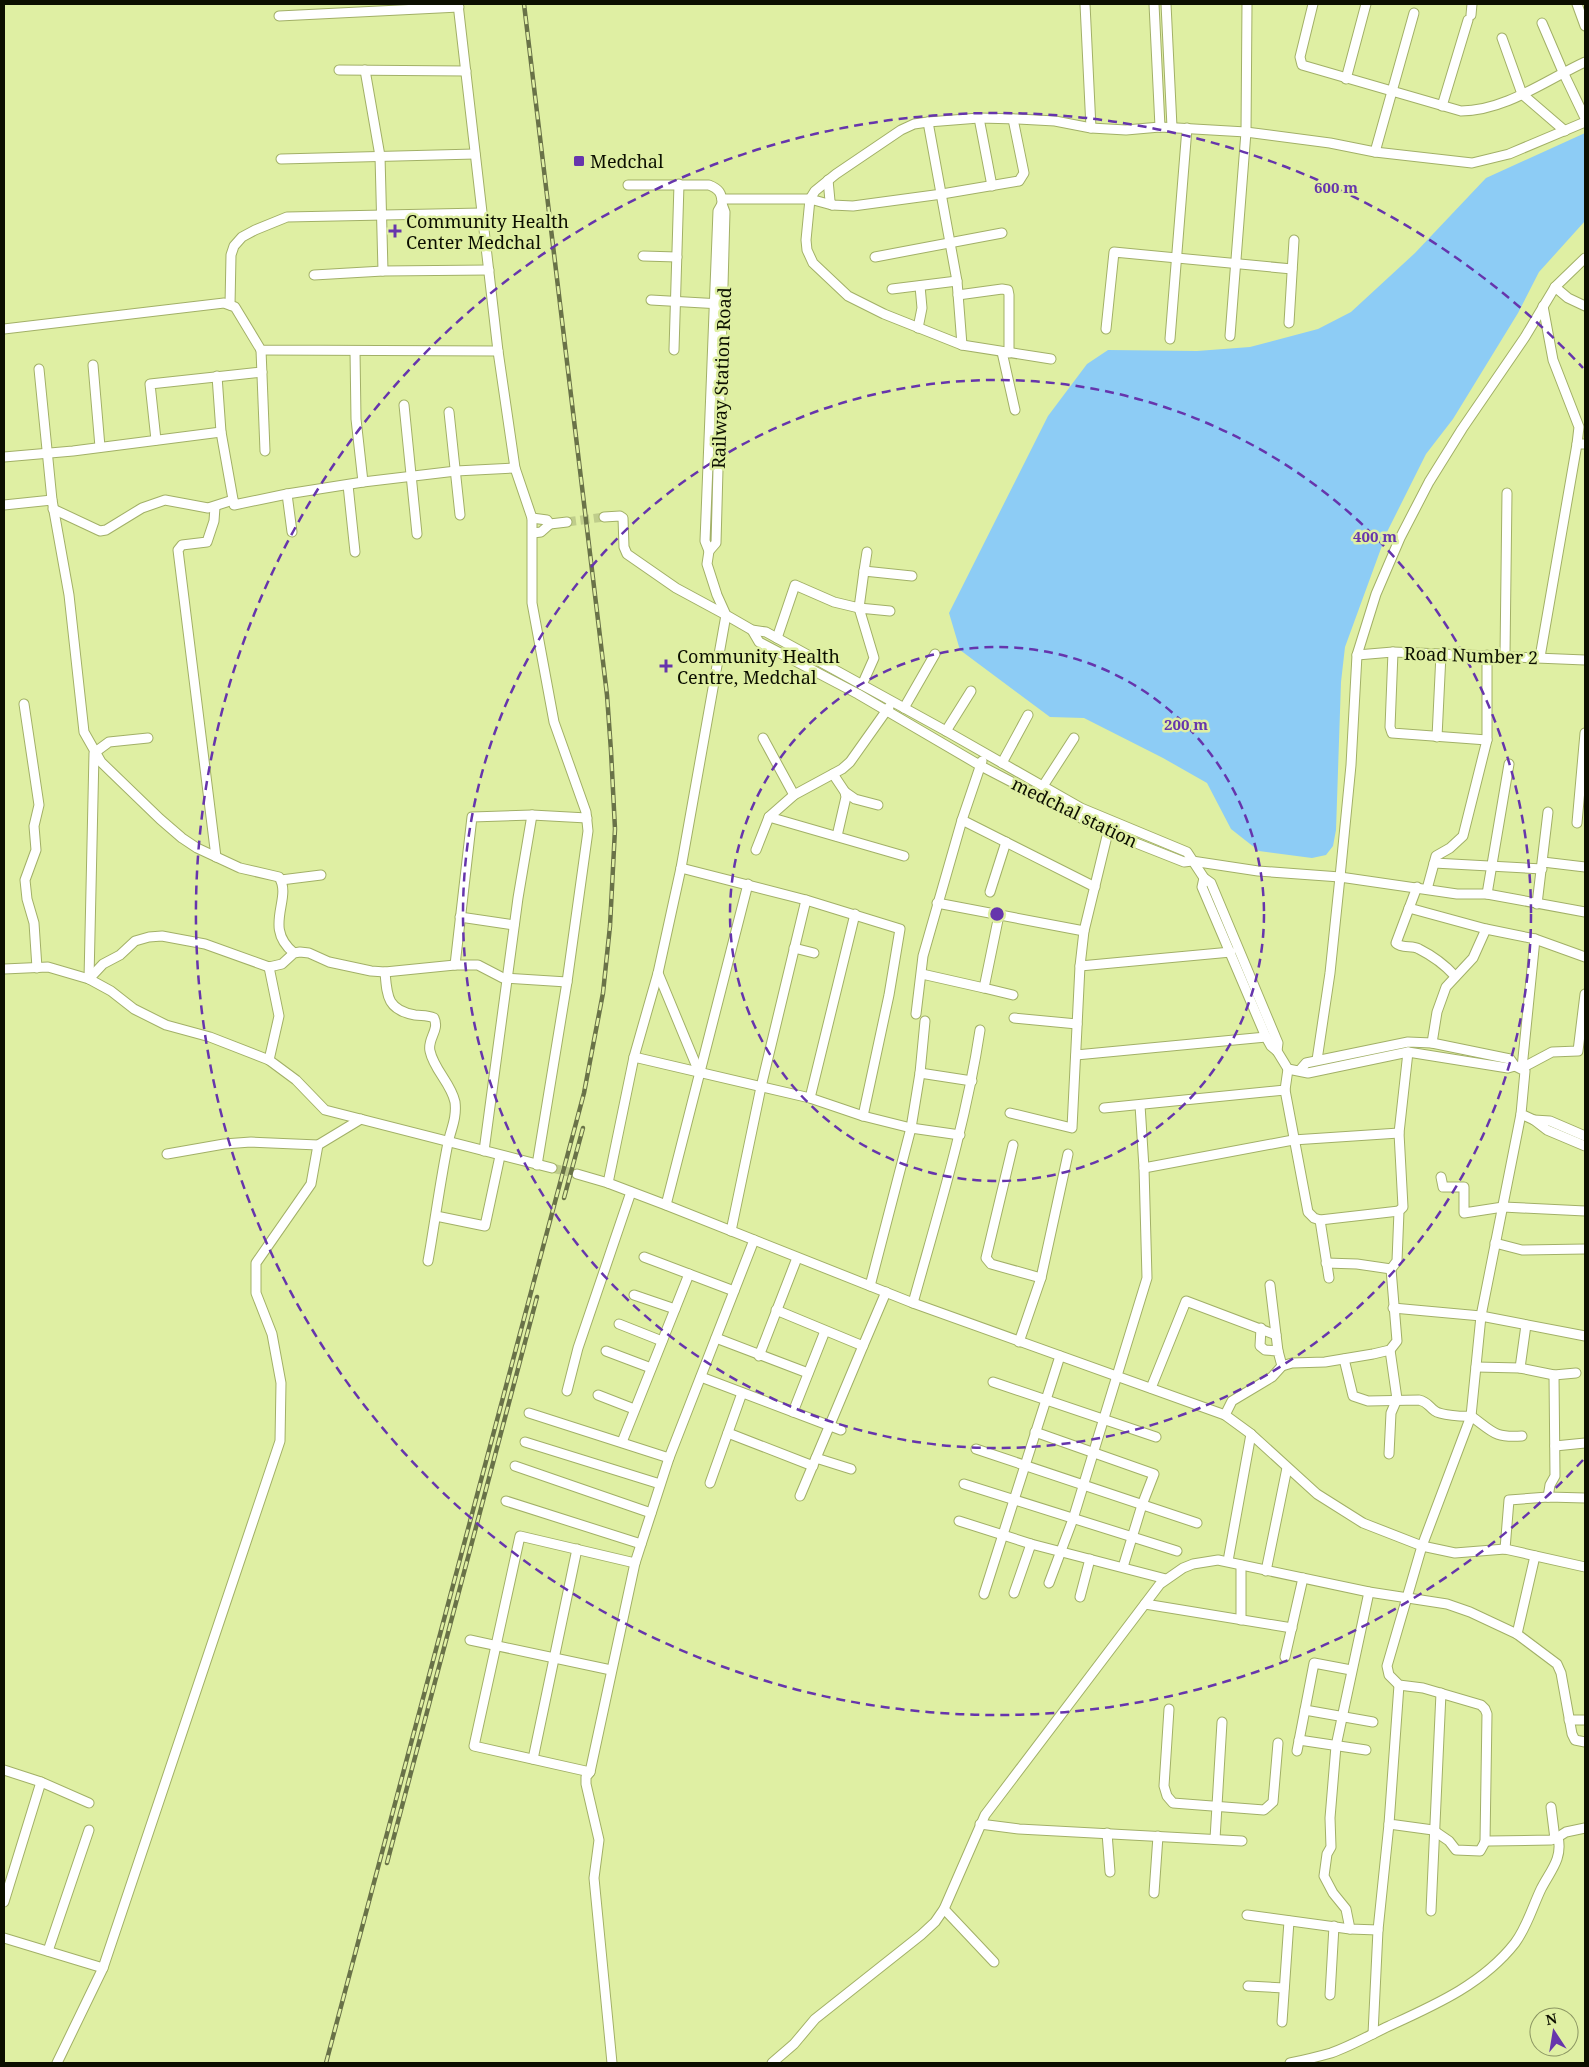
<svg xmlns="http://www.w3.org/2000/svg" width="1589" height="2067" font-family="'Noto Serif',serif">
	<style>
		.water { fill: #8dccf5 }
		.lines { fill: none; stroke-linecap: round; stroke-linejoin: round }
		.minor-tunnel { stroke: #bfcd8b; stroke-width: 9; stroke-dasharray: 9 4.5; stroke-linecap: butt }
		.minor-casing { stroke: #a2b067; stroke-width: 11 }
		.minor { stroke: #fff; stroke-width: 9 }
		.rail-casing { stroke: #697248; stroke-width: 4.5 }
		.rail { stroke: #dfefa3; stroke-width: 2.5; stroke-dasharray: 8; stroke-linecap: butt }
		.ring { fill: none; stroke: #6635ac; stroke-width: 2.5; stroke-dasharray: 9 6 }
		.poi-dot { fill: #6635ac; stroke: #dfefa3; stroke-width: 2 }
		.labels { text-anchor: middle; dominant-baseline: central; stroke-width: 5; stroke-linejoin: round; paint-order: stroke }
		.poi-label { font-size: 18px; fill: #0c0f00; stroke: #dfefa3; text-anchor: start }
		.street-label { font-size: 18px; fill: #0c0f00; stroke: #dfefa3 }
		.centre { fill: #6635ac; stroke: #dfefa3; stroke-width: 2.5 }
		.ring-label { font-size: 15px; text-anchor: middle; font-weight: bold; fill: #6635ac; stroke: #dfefa3; stroke-width: 5; stroke-linejoin: round; paint-order: stroke }
	</style>
	<rect width="100%" height="100%" fill="#dfefa3"/>
	<!-- water -->
	<path class="water" d="M1585 133V221L1539 272 1518 313 1453 419 1426 454 1387 532 1345 647 1341 682 1336 830 1333 846 1326 855 1312 858 1259 851 1231 829 1207 783 1163 758 1084 718 1050 717 960 650 949 613 1048 416 1087 364 1108 350 1197 351 1250 347 1318 329 1351 312 1415 253 1486 178Z"/>
	<g class="lines">
		<!-- minor-tunnel -->
		<g class="minor-tunnel">
			<path d="M567 522 604 517"/>
			<path d="M552 1168 577 1174"/>
		</g>
		<defs>
			<g id="minor">
				<path d="M458 4 498 351 515 468 532 518V603L554 722 586 812 588 831 567 982 537 1165"/>
				<path d="M1085 4 1091 128"/>
				<path d="M1154 4 1160 127"/>
				<path d="M1166 4 1172 127"/>
				<path d="M1313 4 1300 57 1302 65 1461 111C1505 111 1546 80 1585 62"/>
				<path d="M1577 4 1585 26"/>
				<path d="M1471 15 1472 4"/>
				<path d="M279 16 459 7"/>
				<path d="M1542 23 1563 72 1585 118"/>
				<path d="M1502 38 1522 94 1565 131"/>
				<path d="M339 70 466 71"/>
				<path d="M365 70 380 156 383 271"/>
				<path d="M1346 79 1366 4"/>
				<path d="M1442 106 1468 20"/>
				<path d="M979 118 992 186"/>
				<path d="M928 122 957 281 962 345"/>
				<path d="M1375 152 1414 13"/>
				<path d="M281 159 475 154"/>
				<path d="M828 180 830 201 832 205 853 206 942 194 1019 181 1024 173 1013 119"/>
				<path d="M628 185H709C719 189 722 193 722 204"/>
				<path d="M722 199H810L832 205"/>
				<path d="M722 204 725 212 716 543 709 551 705 541 718 211Z"/>
				<path d="M643 256 677 257"/>
				<path d="M875 257 1002 233"/>
				<path d="M314 275 383 271 489 270"/>
				<path d="M1555 287 1568 298 1585 306"/>
				<path d="M892 289 957 281"/>
				<path d="M958 295 1002 289 1008 290 1009 295V353"/>
				<path d="M651 300 721 304"/>
				<path d="M230 305 231 255 234 246 242 237 255 230 287 217 482 213"/>
				<path d="M1543 306 1553 360 1579 427 1577 444H1585"/>
				<path d="M1289 323 1294 240"/>
				<path d="M918 328 922 308 920 286"/>
				<path d="M4 329 224 303 235 307 261 350 498 351"/>
				<path d="M1106 329 1114 252 1292 269"/>
				<path d="M1230 336 1246 132 1247 4"/>
				<path d="M1170 339 1187 128"/>
				<path d="M261 350 265 451"/>
				<path d="M674 350 679 184"/>
				<path d="M355 351 356 419 363 482"/>
				<path d="M1002 352 1015 410"/>
				<path d="M1051 359 962 345 884 314 848 296 813 263 807 250 806 240 810 199 815 191 836 174 901 130 914 124 928 122 979 118 1018 119 1055 121 1091 128 1126 130 1160 127 1246 132 1330 143 1375 152 1472 163 1509 154 1585 122"/>
				<path d="M93 365 100 447"/>
				<path d="M39 369 52 500 69 595 84 732 101 762 160 819 182 838 197 848 240 868 279 877C293 899 262 927 294 953"/>
				<path d="M217 376 221 432 234 505 287 494 363 482 456 471 515 468"/>
				<path d="M404 405 417 534"/>
				<path d="M449 412 460 515"/>
				<path d="M156 440 150 384 262 372"/>
				<path d="M4 457 73 451 221 432"/>
				<path d="M348 485 355 552"/>
				<path d="M287 494 292 532"/>
				<path d="M4 505 52 500"/>
				<path d="M215 507 214 521 207 542 182 545 178 550 216 857"/>
				<path d="M53 509 100 531 106 530 142 508 165 500 208 508 233 500"/>
				<path d="M604 517 620 516 623 518 624 547 627 554 676 588 726 615 681 868 658 973 634 1057 608 1183"/>
				<path d="M532 518 547 520 550 524 567 522"/>
				<path d="M533 533 541 532 550 524"/>
				<path d="M709 551 707 564 717 595 726 615 752 630 766 632 946 731 1081 808 1187 852 1204 878 1211 883 1278 1043 1277 1051"/>
				<path d="M864 571 867 552"/>
				<path d="M752 630 759 642 858 694 981 766 1108 832 1184 862 1192 861 1258 871 1340 877 1457 894H1487L1585 912"/>
				<path d="M777 638 795 585 834 602 859 608 864 571 912 576"/>
				<path d="M1393 652 1390 727 1392 733 1487 740"/>
				<path d="M1357 655 1393 652 1585 660"/>
				<path d="M1505 655 1507 493"/>
				<path d="M1540 657 1577 444"/>
				<path d="M862 685 874 658 859 608 890 611"/>
				<path d="M24 704 39 805 34 826 36 850 25 880 27 899 34 923 37 968"/>
				<path d="M904 708 935 654"/>
				<path d="M946 731 971 691"/>
				<path d="M1437 737 1441 654"/>
				<path d="M763 738 794 795"/>
				<path d="M1002 763 1028 715"/>
				<path d="M833 774 845 792 846 797 837 836"/>
				<path d="M1043 786 1074 738"/>
				<path d="M845 792 855 799 878 805"/>
				<path d="M769 817 904 856"/>
				<path d="M962 820 1095 887"/>
				<path d="M1577 823 1585 733"/>
				<path d="M756 850 769 817 794 795 842 769 850 762 889 707"/>
				<path d="M1543 862 1585 867"/>
				<path d="M1434 863 1542 869"/>
				<path d="M681 868 806 900 761 1087 731 1231"/>
				<path d="M1204 878 1202 887 1266 1037 1271 1046 1277 1051 1288 1069 1308 1073 1408 1052 1508 1068 1515 1066"/>
				<path d="M281 880 321 875"/>
				<path d="M1417 887 1396 943C1402 949 1412 945 1419 949 1433 956 1445 965 1455 976"/>
				<path d="M1427 889 1436 856 1450 848 1463 836 1487 740V655"/>
				<path d="M990 892 1006 842"/>
				<path d="M1487 894 1509 764"/>
				<path d="M806 900 900 929 889 995 863 1116"/>
				<path d="M937 903 1084 931"/>
				<path d="M1537 904 1548 812"/>
				<path d="M1409 908 1486 929 1535 939 1585 957"/>
				<path d="M999 915 984 988 1013 995"/>
				<path d="M460 917 514 925"/>
				<path d="M794 948 814 953"/>
				<path d="M455 965 472 817 532 815 587 818"/>
				<path d="M1080 966 1231 952"/>
				<path d="M269 967 279 1016 269 1060"/>
				<path d="M4 969 48 967 89 979 111 991 134 1009 166 1025 210 1037 269 1060 296 1080 325 1110 552 1168"/>
				<path d="M385 972C387 996 387 1010 415 1015 422 1016 427 1015 434 1018 440 1030 427 1039 430 1051 434 1070 451 1083 455 1102 457 1118 451 1129 448 1143 440 1182 435 1222 428 1261"/>
				<path d="M658 973 699 1072"/>
				<path d="M922 974 984 988"/>
				<path d="M89 979 103 964 120 955 135 941 149 937 162 936 205 944 269 967 282 964 294 953 300 952 309 953 329 962 371 971 385 972 455 965H478L503 978 567 982"/>
				<path d="M89 979 94 753 109 742 148 738"/>
				<path d="M916 1014 923 956 962 820 982 761"/>
				<path d="M1014 1018 1077 1024"/>
				<path d="M1432 1043 1437 1012 1446 987 1473 958 1486 929"/>
				<path d="M1076 1055 1266 1037"/>
				<path d="M634 1057 810 1098 863 1116 911 1128 960 1135"/>
				<path d="M1317 1060 1330 973 1340 877 1351 765 1357 655 1376 594 1400 538 1429 482 1462 429 1525 337 1555 287 1585 258"/>
				<path d="M1517 1067 1525 1071 1521 1114 1534 1120 1547 1130 1585 1146"/>
				<path d="M1522 1068 1535 939"/>
				<path d="M1522 1068 1552 1052 1578 1051 1585 994"/>
				<path d="M1300 1070 1306 1063 1408 1042 1432 1043 1510 1059 1515 1066"/>
				<path d="M920 1073 972 1081"/>
				<path d="M1285 1090 1308 1212 1314 1218 1320 1220 1329 1278"/>
				<path d="M810 1098 855 914"/>
				<path d="M1140 1105 1144 1168 1293 1140 1399 1133"/>
				<path d="M1104 1108 1285 1090 1288 1069"/>
				<path d="M1010 1113 1072 1128 1080 966 1084 931 1108 832"/>
				<path d="M1534 1120 1550 1121 1585 1136"/>
				<path d="M1013 1145 986 1258 991 1264 1041 1278"/>
				<path d="M484 1151 518 898 532 815"/>
				<path d="M167 1154 224 1144 251 1142 318 1145 361 1119"/>
				<path d="M577 1174 608 1183 666 1205 913 1303 1225 1415 1251 1434 1317 1494 1363 1523 1422 1546 1455 1553 1505 1549 1585 1567"/>
				<path d="M1441 1177 1443 1187H1464V1213L1503 1207 1585 1211"/>
				<path d="M666 1205 748 884"/>
				<path d="M436 1216 485 1226 500 1156"/>
				<path d="M1320 1220 1399 1211"/>
				<path d="M1495 1243 1522 1250 1585 1249"/>
				<path d="M644 1257 734 1291"/>
				<path d="M1326 1263 1357 1264 1391 1269"/>
				<path d="M1270 1285 1278 1351"/>
				<path d="M870 1286 911 1128 920 1073 925 1021"/>
				<path d="M634 1295 675 1309"/>
				<path d="M913 1303C938 1213 966 1123 980 1030"/>
				<path d="M1393 1308 1481 1316 1585 1336"/>
				<path d="M776 1310 863 1346 886 1292"/>
				<path d="M619 1324 662 1341"/>
				<path d="M1526 1325 1520 1368 1554 1375 1576 1373"/>
				<path d="M1261 1328 1260 1346 1265 1350 1278 1351 1282 1366"/>
				<path d="M716 1338 808 1373"/>
				<path d="M1019 1342 1041 1278 1068 1154"/>
				<path d="M606 1351 651 1368"/>
				<path d="M759 1356 797 1258"/>
				<path d="M1344 1359 1353 1396 1368 1401 1419 1400C1428 1402 1428 1406 1435 1411 1440 1415 1464 1417 1471 1416 1493 1432 1494 1438 1522 1436"/>
				<path d="M1476 1367 1520 1368"/>
				<path d="M701 1377 841 1430"/>
				<path d="M993 1382 1156 1437"/>
				<path d="M1151 1388 1186 1301 1276 1335"/>
				<path d="M567 1391 578 1348 631 1192"/>
				<path d="M598 1395 634 1409"/>
				<path d="M793 1412 825 1331"/>
				<path d="M529 1413 669 1458"/>
				<path d="M1225 1415 1232 1401 1272 1377 1282 1366 1292 1363 1325 1362 1373 1354 1390 1350 1397 1341 1391 1269 1397 1261 1399 1211 1403 1207 1399 1133 1408 1052"/>
				<path d="M1035 1432 1154 1474 1142 1505 1123 1567"/>
				<path d="M728 1433 813 1466"/>
				<path d="M525 1442 660 1484"/>
				<path d="M622 1442 689 1274"/>
				<path d="M1555 1446 1585 1443"/>
				<path d="M976 1449 1197 1523"/>
				<path d="M1389 1454 1391 1413 1397 1399 1390 1350"/>
				<path d="M816 1458 851 1469"/>
				<path d="M515 1466 651 1513"/>
				<path d="M710 1483 742 1393"/>
				<path d="M964 1484 1177 1551"/>
				<path d="M800 1496 863 1346"/>
				<path d="M1548 1497 1550 1485 1555 1476 1554 1375"/>
				<path d="M506 1501 641 1544"/>
				<path d="M959 1521 1031 1544 1166 1579"/>
				<path d="M1505 1549 1509 1500 1548 1497 1585 1498"/>
				<path d="M1228 1561 1251 1434"/>
				<path d="M1266 1571 1287 1468"/>
				<path d="M1049 1583 1073 1519 1147 1278 1144 1168"/>
				<path d="M1014 1593 1031 1544"/>
				<path d="M984 1594 1060 1356"/>
				<path d="M1080 1597 1090 1559"/>
				<path d="M1145 1604 1292 1628"/>
				<path d="M1241 1620V1565"/>
				<path d="M1517 1634 1535 1556"/>
				<path d="M470 1640 611 1670"/>
				<path d="M1285 1657 1303 1578"/>
				<path d="M1169 1709 1164 1786 1167 1796 1173 1803 1264 1810 1273 1802 1278 1743"/>
				<path d="M1305 1710 1373 1722"/>
				<path d="M1569 1720H1585"/>
				<path d="M1299 1740 1366 1750"/>
				<path d="M1297 1751 1314 1663 1351 1670"/>
				<path d="M533 1759 577 1549"/>
				<path d="M4 1770 41 1782 89 1803"/>
				<path d="M590 1772 474 1746 520 1536 635 1563"/>
				<path d="M1551 1807 1555 1839"/>
				<path d="M980 1824 1019 1829 1242 1841"/>
				<path d="M1107 1833 1110 1872"/>
				<path d="M1558 1837 1566 1832 1585 1828"/>
				<path d="M1215 1839 1222 1722"/>
				<path d="M1485 1842 1487 1714 1485 1709 1481 1705 1423 1688 1399 1685 1389 1675 1387 1666 1422 1546 1471 1416 1481 1316 1521 1114"/>
				<path d="M1154 1893 1158 1836"/>
				<path d="M4 1902 41 1782"/>
				<path d="M944 1909 994 1962"/>
				<path d="M1431 1911 1441 1693"/>
				<path d="M1247 1915 1350 1929 1378 1930 1389 1824"/>
				<path d="M1350 1929 1346 1909 1333 1893 1324 1876 1327 1854 1331 1847 1330 1818 1336 1746 1369 1592"/>
				<path d="M4 1938 103 1968"/>
				<path d="M48 1951 89 1830"/>
				<path d="M1248 1986 1284 1988"/>
				<path d="M1330 1995 1334 1926"/>
				<path d="M1282 2022 1289 1921"/>
				<path d="M1373 2034 1378 1930"/>
				<path d="M57 2063 103 1968 280 1441 281 1383 272 1334 256 1293V1263L311 1184 318 1145"/>
				<path d="M612 2063 594 1878 599 1840 586 1784V1777L590 1772 635 1563 669 1458 754 1240"/>
				<path d="M772 2063 794 2044 815 2019 921 1935 935 1922 944 1909 985 1815 1160 1584 1183 1568 1193 1564 1218 1560 1369 1592 1447 1604 1470 1612 1517 1634 1557 1664 1561 1673 1572 1734 1575 1740 1585 1742"/>
				<path d="M1290 2063C1304 2060 1317 2057 1331 2053 1351 2046 1370 2035 1389 2026 1435 2005 1483 1984 1515 1943 1527 1927 1532 1908 1541 1889 1550 1871 1563 1859 1558 1837L1551 1840 1489 1841 1485 1842 1480 1851 1456 1850 1449 1841 1433 1830 1389 1824 1399 1685"/>
			</g>
		</defs>
		<!-- minor casing -->
		<use href="#minor" class="minor-casing"/>
		<!-- minor -->
		<use href="#minor" class="minor"/>
		<defs>
			<g id="rail">
				<path d="M564 1198 583 1128"/>
				<path d="M387 1863 537 1297"/>
				<path d="M326 2063 584 1093 603 993 610 926 615 829 611 751 607 695 524 4"/>
			</g>
		</defs>
		<!-- rail casing -->
		<use href="#rail" class="rail-casing"/>
		<!-- rail -->
		<use href="#rail" class="rail"/>
	</g>
	<!-- distance rings -->
	<g class="ring">
		<circle cx="997" cy="914" r="267"/>
		<circle cx="997" cy="914" r="534"/>
		<path d="M1583 1460A801 801 0 1 1 1583 368"/>
	</g>
	<!-- markers -->
	<g class="poi-dot">
		<rect x="573" y="155" width="12" height="12" rx="2.5"/>
		<path d="M392.5 223.5h5v5h5v5h-5v5h-5v-5h-5v-5h5z"/>
		<path d="M663.5 658.5h5v5h5v5h-5v5h-5v-5h-5v-5h5z"/>
	</g>
	<g class="labels">
		<!-- poi labels -->
		<g class="poi-label">
			<text x="590" y="161">Medchal</text>
			<text x="406" y="221">Community Health<tspan x="406" dy="21">Center Medchal</tspan></text>
			<text x="677" y="656">Community Health<tspan x="677" dy="21">Centre, Medchal</tspan></text>
		</g>
		<!-- street labels -->
		<g class="street-label">
			<text transform="translate(721 378) rotate(-88)">Railway Station Road</text>
			<text transform="translate(1471 655) rotate(2)">Road Number 2</text>
			<text transform="translate(1075 812) rotate(26)">medchal station</text>
		</g>
	</g>
	<circle cx="997" cy="914" r="8" class="centre"/>
	<g class="ring-label">
		<text x="1336" y="193">600 m</text>
		<text x="1375" y="542">400 m</text>
		<text x="1186" y="730">200 m</text>
	</g>
	<!-- border -->
	<rect width="1589" height="2067" fill="none" stroke="#0c0f00" stroke-width="10"/>
	<!-- north arrow -->
	<g transform="translate(1554 2032) rotate(348)"><circle r="24" fill="#dfefa3" stroke="#8b9562"/>
	<path d="M0-4L9 19L0 12L-9 19Z" fill="#6635ac"/>
	<text y="-8" font-size="14" font-weight="bold" text-anchor="middle" fill="#0c0f00">N</text>
	</g>
</svg>
